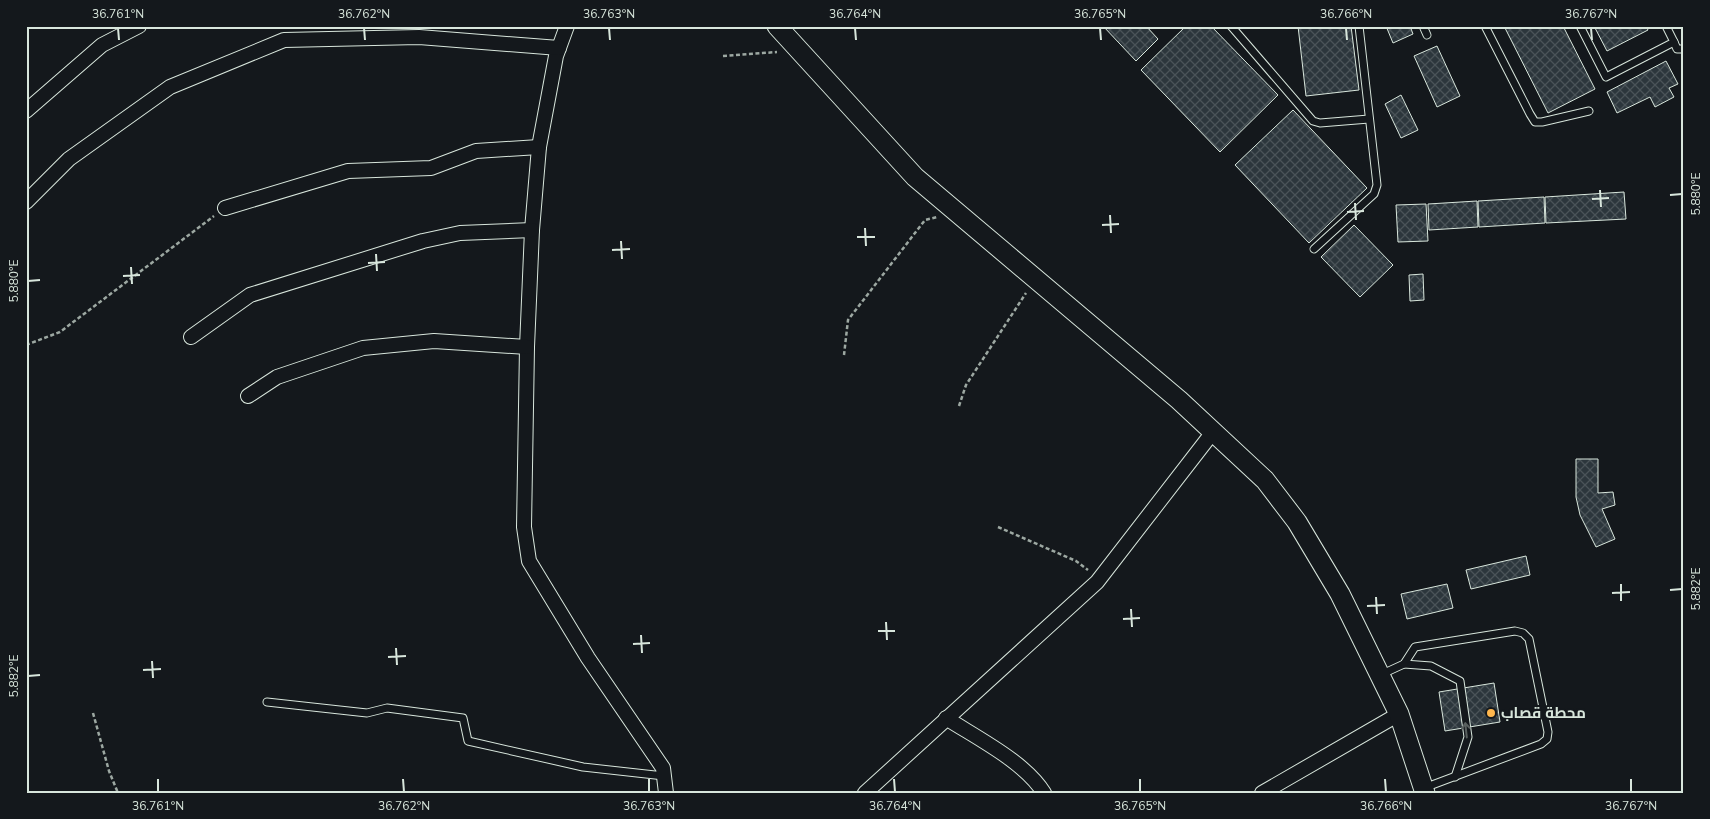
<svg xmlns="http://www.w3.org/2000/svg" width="1710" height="819" font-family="'Nunito Sans',Cairo,sans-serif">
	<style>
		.building { fill: url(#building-cross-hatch); stroke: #d8e6dc }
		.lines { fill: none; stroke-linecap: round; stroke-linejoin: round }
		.service-casing { stroke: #d8e6dc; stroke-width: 9 }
		.minor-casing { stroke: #d8e6dc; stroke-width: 16 }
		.secondary-casing { stroke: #d8e6dc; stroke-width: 21 }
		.path { stroke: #9da8a2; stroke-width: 2.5; stroke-dasharray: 4 2.5; stroke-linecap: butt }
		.service { stroke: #14181c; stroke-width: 7 }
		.minor { stroke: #14181c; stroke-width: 14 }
		.secondary { stroke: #14181c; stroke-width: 19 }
		.oneway { stroke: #59605f }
		.ticks { fill: none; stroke: #d8e6dc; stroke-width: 2 }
		.poi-dot { fill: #ffb74d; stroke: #14181c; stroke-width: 2 }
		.labels { text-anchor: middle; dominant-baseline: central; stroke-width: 4; stroke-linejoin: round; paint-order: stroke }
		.poi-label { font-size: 15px; font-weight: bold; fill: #d8e6dc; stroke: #14181c; text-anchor: start }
		.neatline { fill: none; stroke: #d8e6dc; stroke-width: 2 }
		.ticks-label { font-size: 12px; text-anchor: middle; fill: #d8e6dc }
	</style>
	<defs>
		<pattern id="building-cross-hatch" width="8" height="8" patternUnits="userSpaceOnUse" patternTransform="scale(1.25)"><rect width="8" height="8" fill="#2c363c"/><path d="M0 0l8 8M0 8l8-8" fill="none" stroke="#4a5358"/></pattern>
	</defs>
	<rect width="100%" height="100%" fill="#14181c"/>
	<!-- building -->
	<g class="building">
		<path d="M1103 26H1146L1158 39 1136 61Z"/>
		<path d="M1186 26H1211L1278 95 1220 152 1141 70Z"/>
		<path d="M1298 26H1351L1359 90 1306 96Z"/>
		<path d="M1386 26H1410L1413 34 1393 43Z"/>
		<path d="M1504 26H1563L1595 89 1548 113Z"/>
		<path d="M1594 26H1646L1648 30 1607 51Z"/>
		<path d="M1437 46 1460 96 1437 107 1414 56Z"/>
		<path d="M1666 61 1678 84 1669 88 1674 97 1655 107 1650 97 1617 113 1607 92Z"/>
		<path d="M1401 95 1418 130 1401 138 1385 104Z"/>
		<path d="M1293 110 1367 188 1309 243 1235 165Z"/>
		<path d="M1624 192 1626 219 1546 223 1545 197Z"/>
		<path d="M1544 197 1545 223 1479 227 1478 201Z"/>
		<path d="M1477 201 1478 227 1429 230 1428 204Z"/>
		<path d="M1426 204 1428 241 1398 242 1396 205Z"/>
		<path d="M1354 225 1393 265 1360 297 1321 257Z"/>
		<path d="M1423 274 1424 300 1410 301 1409 275Z"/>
		<path d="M1576 459H1598V493L1613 492 1615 505 1602 509 1615 539 1596 547 1580 515 1576 497Z"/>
		<path d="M1526 556 1530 575 1471 589 1466 570Z"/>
		<path d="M1447 584 1453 608 1407 619 1401 594Z"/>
		<path d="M1494 683 1500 722 1445 731 1439 692Z"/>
	</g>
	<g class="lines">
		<defs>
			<g id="service">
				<path d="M1231 26 1313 121 1320 123 1369 119"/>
				<path d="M1423 26 1427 35"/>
				<path d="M1485 26 1530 114 1535 122H1542L1589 111"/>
				<path d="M1580 26 1606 77 1674 42 1666 26"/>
				<path d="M1674 42 1677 49H1684"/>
				<path d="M1314 249 1374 194 1377 185 1359 26"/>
				<path d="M1404 664 1431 666 1460 681 1468 737 1455 777"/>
				<path d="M1380 675 1404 664 1415 647 1515 631 1523 633 1529 639 1548 732 1547 739 1541 744 1424 788"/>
				<path d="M267 702 367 713 387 708 463 718 468 741 583 767 664 776"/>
			</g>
			<g id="minor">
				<path d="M567 26 556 56 539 147 532 230 527 347 524 527 529 561 588 658 663 768 666 793"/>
				<path d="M26 111 102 45 139 26"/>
				<path d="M26 202 69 159 170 87 284 40 419 37 559 48"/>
				<path d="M225 208 348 171 431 168 476 151 539 147"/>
				<path d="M191 337 250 295 423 241 460 233 532 230"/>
				<path d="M248 396 277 377 363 348 434 341 527 347"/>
				<path d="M946 718C977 738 1025 762 1044 793"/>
				<path d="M865 793 1097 582 1213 432"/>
				<path d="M1262 793 1399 714"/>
			</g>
			<path id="secondary" d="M777 26 915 177 1179 400 1265 480 1297 522 1340 594 1399 714 1425 793"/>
		</defs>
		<!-- service casing -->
		<use href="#service" class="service-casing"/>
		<!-- minor casing -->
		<use href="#minor" class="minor-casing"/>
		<!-- secondary casing -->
		<use href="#secondary" class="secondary-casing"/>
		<!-- path -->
		<g class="path">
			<path d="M723 56 777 52"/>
			<path d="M26 345 60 332 214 216"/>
			<path d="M844 355 848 320 925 220 937 217"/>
			<path d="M959 406 966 385 1026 293"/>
			<path d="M998 527 1076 561 1088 570"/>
			<path d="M93 713 109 771 118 793"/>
		</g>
		<!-- service -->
		<use href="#service" class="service"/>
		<!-- minor -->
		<use href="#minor" class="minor"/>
		<!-- secondary -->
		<use href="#secondary" class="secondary"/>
	</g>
	<!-- one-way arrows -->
	<defs><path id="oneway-shaft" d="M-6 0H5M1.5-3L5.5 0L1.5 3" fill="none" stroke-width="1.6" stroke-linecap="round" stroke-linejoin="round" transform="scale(1.25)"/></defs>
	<use class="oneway" href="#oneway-shaft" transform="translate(1466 730) rotate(-96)"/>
	<!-- ticks -->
	<path class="ticks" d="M118 28 119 40M364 28 365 40M609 28 610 40M855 28 856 40M1100 28 1101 40M1346 28 1347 40M1591 28 1592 40M1600 190 1601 207M1670 195 1682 194M1592 199 1609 198M1355 203 1356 220M1347 212 1364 211M1110 215 1111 233M1102 225 1119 224M865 228 866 246M857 237H875M621 241 622 259M612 250 630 249M376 254 377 271M368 263 385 262M131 267 132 284M123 276 140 275M28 281 40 280M1621 584V601M1670 590 1682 589M1612 593 1630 592M1376 597 1377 614M1367 606 1385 605M1131 609 1132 627M1123 619 1140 618M886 622 887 640M878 631H895M641 635 642 653M633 644 650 643M396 648 397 665M388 657 406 656M152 661 153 678M143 670 161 669M28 676 40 675M158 779V792M403 779 404 792M649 779V792M894 779 895 792M1140 779V792M1385 779 1386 792M1631 779V792"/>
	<!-- markers -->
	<circle class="poi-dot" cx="1491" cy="713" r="5"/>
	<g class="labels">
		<!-- poi labels -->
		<g class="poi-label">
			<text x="1501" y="713">محطة قصاب</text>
		</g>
	</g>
	<!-- border -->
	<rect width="1710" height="819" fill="none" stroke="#14181c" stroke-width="55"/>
	<rect x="28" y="28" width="1654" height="764" class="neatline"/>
	<g class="ticks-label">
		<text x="118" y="18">36.761°N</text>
		<text x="364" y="18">36.762°N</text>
		<text x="609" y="18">36.763°N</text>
		<text x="855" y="18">36.764°N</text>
		<text x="1100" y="18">36.765°N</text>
		<text x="1346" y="18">36.766°N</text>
		<text x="1591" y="18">36.767°N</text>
		<text transform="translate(1696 194) rotate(-90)" y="4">5.880°E</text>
		<text transform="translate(14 281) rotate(-90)" y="4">5.880°E</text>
		<text transform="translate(1696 589) rotate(-90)" y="4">5.882°E</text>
		<text transform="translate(14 676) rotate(-90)" y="4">5.882°E</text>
		<text x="158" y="810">36.761°N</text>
		<text x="404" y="810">36.762°N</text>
		<text x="649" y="810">36.763°N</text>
		<text x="895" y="810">36.764°N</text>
		<text x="1140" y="810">36.765°N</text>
		<text x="1386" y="810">36.766°N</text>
		<text x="1631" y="810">36.767°N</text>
	</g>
</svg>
